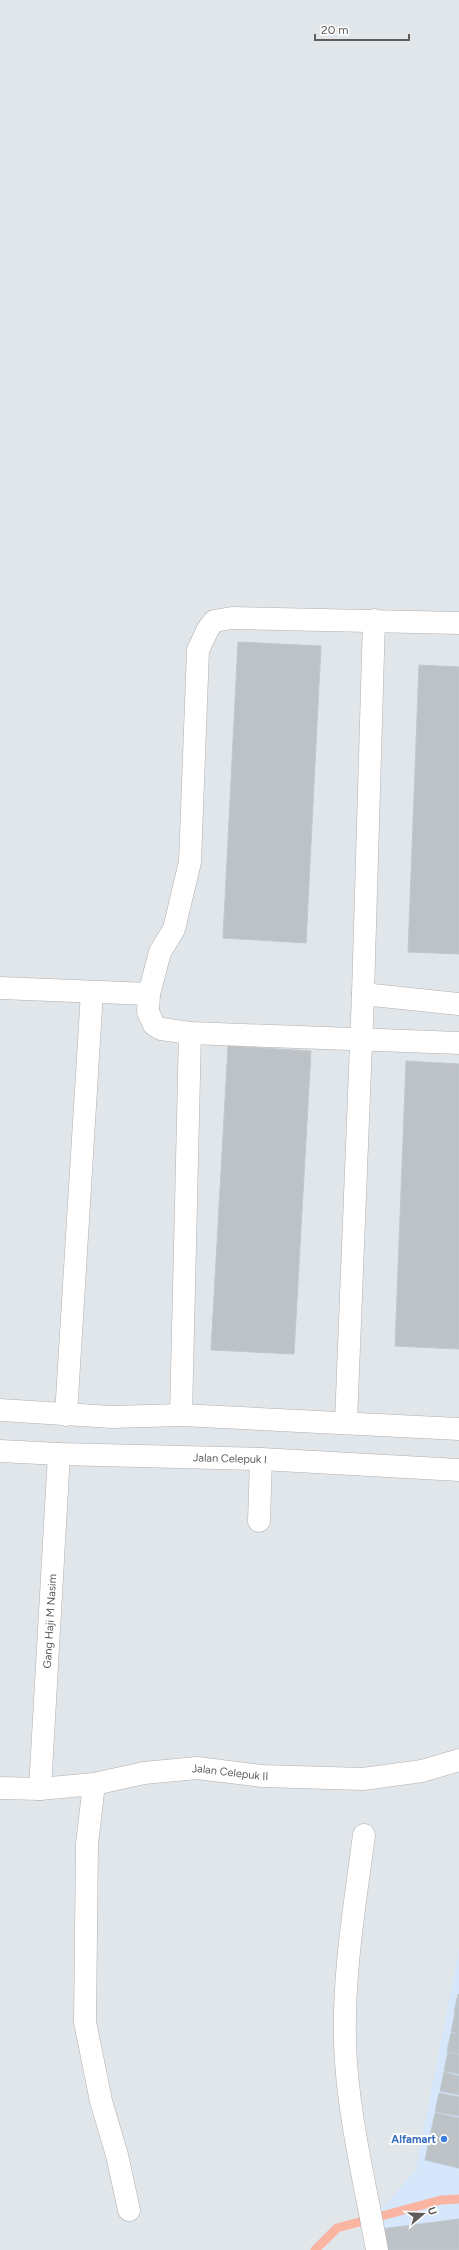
<svg xmlns="http://www.w3.org/2000/svg" width="459" height="2250" font-family="Figtree,sans-serif">
	<style>
		.commercial { fill: #d6e7fb }
		.lines { fill: none; stroke-linecap: round; stroke-linejoin: round }
		.stream { stroke: #fab4a2; stroke-width: 9 }
		.building { fill: #bdc2c6; stroke: #bfc8d0 }
		.minor-casing { stroke: #b3afac; stroke-width: 23 }
		.minor { stroke: #fff; stroke-width: 22 }
		.shop-dot { fill: #3f7fe0; stroke: #fff; stroke-width: 1.5 }
		.labels { text-anchor: middle; dominant-baseline: central; stroke-width: 4; stroke-linejoin: round; paint-order: stroke }
		.street-label { font-size: 11px; fill: #615c59; stroke: #fff }
		.shop-label { font-size: 11px; font-weight: bold; fill: #366cbe; stroke: #fff; text-anchor: end }
	</style>
	<rect width="100%" height="100%" fill="#e1e6eb"/>
	<!-- commercial -->
	<path class="commercial" d="M459 1949V2250H382L376 2216 416 2169Z"/>
	<g class="lines">
		<!-- stream -->
		<path class="stream" d="M315 2250 337 2228 441 2200 459 2199"/>
	</g>
	<!-- building -->
	<g class="building">
		<path d="M238 642 321 646 306 943 223 938Z"/>
		<path d="M419 665 459 667V954L408 952Z"/>
		<path d="M228 1046 311 1051 294 1354 211 1350Z"/>
		<path d="M406 1061 459 1064V1349L395 1346Z"/>
		<path d="M458 1994 459 1995V2014L454 2013Z"/>
		<path d="M455 2013 459 2014V2034L451 2032Z"/>
		<path d="M451 2033 459 2034V2054L447 2051Z"/>
		<path d="M448 2052 459 2055V2074L444 2071Z"/>
		<path d="M444 2072 459 2076V2095L440 2091Z"/>
		<path d="M439 2093 459 2097V2116L435 2112Z"/>
		<path d="M435 2113 459 2118V2168L425 2160Z"/>
		<path d="M459 2219V2250H385L381 2229Z"/>
	</g>
	<g class="lines">
		<defs>
			<g id="minor">
				<path d="M459 623 232 618 214 621 208 629 198 650 190 862 174 929 160 952 149 994 148 1012 154 1025 161 1029 190 1033 459 1043"/>
				<path d="M0 988 149 994"/>
				<path d="M363 994 459 1004"/>
				<path d="M0 1410 112 1417 181 1415 459 1429"/>
				<path d="M66 1415 92 992"/>
				<path d="M181 1415 190 1033"/>
				<path d="M346 1422 363 994 374 620"/>
				<path id="s1" d="M0 1451 59 1454 261 1459 459 1470"/>
				<path d="M259 1521 261 1459"/>
				<path d="M94 1784 87 1844 85 2022 101 2101 117 2155 129 2210"/>
				<path id="s2" d="M0 1788 40 1789 94 1784 144 1773 197 1768 262 1776 363 1779 422 1771 459 1760"/>
				<path id="s3" d="M40 1789 59 1454"/>
				<path d="M364 1835C355 1904 343 1973 345 2043 347 2111 365 2183 377 2250"/>
			</g>
		</defs>
		<!-- minor casing -->
		<use href="#minor" class="minor-casing"/>
		<!-- minor -->
		<use href="#minor" class="minor"/>
	</g>
	<!-- markers -->
	<circle class="shop-dot" cx="444" cy="2139" r="4"/>
	<g class="labels">
		<!-- street labels -->
		<g class="street-label">
			<text stroke="none"><textPath href="#s1" startOffset="230">Jalan Celepuk I</textPath></text>
			<text stroke="none"><textPath href="#s3" startOffset="168">Gang Haji M Nasim</textPath></text>
			<text stroke="none"><textPath href="#s2" startOffset="232">Jalan Celepuk II</textPath></text>
		</g>
		<!-- shop labels -->
		<g class="shop-label">
			<text x="436" y="2139">Alfamart</text>
		</g>
	</g>
	<!-- north arrow -->
	<g transform="translate(423 2214) rotate(71)" stroke="#ffffff" stroke-width="3" paint-order="stroke">
	<path d="M0-3L7 15L0 10L-7 15Z" fill="#615c59"/>
	<text y="-6" font-size="11" font-weight="bold" text-anchor="middle" fill="#615c59">U</text>
	</g>
	<!-- scale -->
	<path d="M315 34v6h94v-6" fill="none" stroke="#615c59" stroke-width="2"/>
	<text x="321" y="34" font-size="12" fill="#615c59" stroke="#ffffff" stroke-width="3" paint-order="stroke">20 m</text>
</svg>
